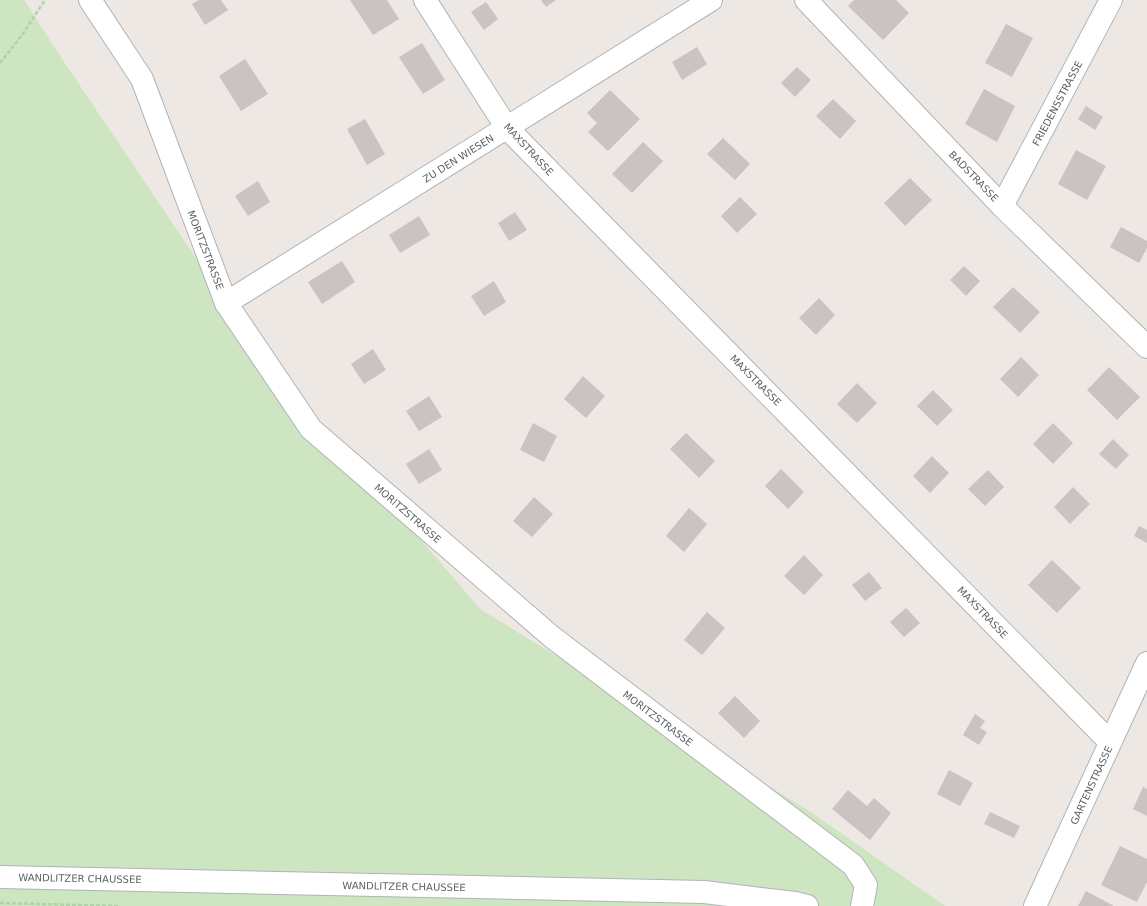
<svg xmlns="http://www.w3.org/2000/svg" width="1147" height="906" font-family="'DejaVu Sans',sans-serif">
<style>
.green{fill:#cee5c1}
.building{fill:#cac3c1}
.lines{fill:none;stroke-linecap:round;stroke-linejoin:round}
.minor-casing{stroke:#afb4b6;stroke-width:24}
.path{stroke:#a9d6a5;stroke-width:2.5;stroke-dasharray:4 2;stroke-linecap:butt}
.minor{stroke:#fff;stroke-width:22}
.labels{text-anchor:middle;stroke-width:3;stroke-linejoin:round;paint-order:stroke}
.street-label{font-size:10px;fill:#5c6264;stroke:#fff}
</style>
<rect width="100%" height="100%" fill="#eee8e4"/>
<!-- green -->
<path class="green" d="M0,0H24L64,62L311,429L398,513L480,609L811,812L945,906H0Z"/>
<!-- building -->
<g class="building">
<path d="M199,0H221L228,10L205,25L192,4Z"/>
<path d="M350,0H387L399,19L373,35Z"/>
<path d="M541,0H556L546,7Z"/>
<path d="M854,0H896L909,13L883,40L848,6Z"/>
<path d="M486,2L498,19L484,30L471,12Z"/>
<path d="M1006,24L1033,38L1012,77L985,63Z"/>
<path d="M422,43L445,80L423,94L399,57Z"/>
<path d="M697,47L707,64L682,80L672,62Z"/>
<path d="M245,59L268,94L241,111L219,76Z"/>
<path d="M797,67L811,80L795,97L781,83Z"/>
<path d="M984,89L1015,106L997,142L965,124Z"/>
<path d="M610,90L640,119L608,151L588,132L597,123L587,113Z"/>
<path d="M833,99L856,121L840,139L816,116Z"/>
<path d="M1086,106L1103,117L1095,130L1078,119Z"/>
<path d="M365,119L385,154L367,165L347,129Z"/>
<path d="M723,138L750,164L735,180L707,154Z"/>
<path d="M643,142L663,161L632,193L612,174Z"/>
<path d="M1076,150L1106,166L1087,200L1058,184Z"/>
<path d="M910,178L932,200L905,226L884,203Z"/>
<path d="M258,181L270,202L248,216L235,196Z"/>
<path d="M740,197L757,214L737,233L721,216Z"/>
<path d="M515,212L527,230L509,241L498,223Z"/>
<path d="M419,216L430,235L400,253L389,235Z"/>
<path d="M1121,227L1147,241V248L1139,263L1110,247Z"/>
<path d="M342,261L355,282L322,304L308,282Z"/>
<path d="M964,266L980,281L966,296L950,280Z"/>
<path d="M494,281L506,302L484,316L471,296Z"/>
<path d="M1013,287L1040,312L1020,333L993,307Z"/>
<path d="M819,298L835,315L816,335L799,318Z"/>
<path d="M373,349L386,370L364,384L351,364Z"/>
<path d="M1021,357L1039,375L1018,397L1000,379Z"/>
<path d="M1109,367L1140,397L1117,420L1087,390Z"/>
<path d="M583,376L605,396L586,418L564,399Z"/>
<path d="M857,383L877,403L857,423L837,404Z"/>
<path d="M933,390L953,410L937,426L917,406Z"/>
<path d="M429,396L442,417L419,431L406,411Z"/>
<path d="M533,423L557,436L544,462L520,450Z"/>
<path d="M1053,423L1073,443L1053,464L1033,444Z"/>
<path d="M686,433L715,461L699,478L670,449Z"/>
<path d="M1113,439L1129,455L1116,469L1099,454Z"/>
<path d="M429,449L442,470L419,484L406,464Z"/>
<path d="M932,456L949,473L930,493L913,476Z"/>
<path d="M781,469L804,492L788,509L765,486Z"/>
<path d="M988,470L1004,487L985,506L968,489Z"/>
<path d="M1073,487L1090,504L1070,524L1054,507Z"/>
<path d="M534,497L553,514L532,537L513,521Z"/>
<path d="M689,508L707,524L684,552L666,536Z"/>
<path d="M1139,526L1147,530V543L1134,536Z"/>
<path d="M804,555L823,575L804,595L784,576Z"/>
<path d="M1052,560L1081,588L1057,613L1028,585Z"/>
<path d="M869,572L882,588L865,601L852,585Z"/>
<path d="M906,608L920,623L904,637L890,622Z"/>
<path d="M707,612L725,628L702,655L684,640Z"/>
<path d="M735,696L760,721L744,738L718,713Z"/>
<path d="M975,714L985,721L980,728L987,732L979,745L963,735Z"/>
<path d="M949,770L973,783L960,806L937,794Z"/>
<path d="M1143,787L1147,789V816L1133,809Z"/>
<path d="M848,790L867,806L874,798L891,813L870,840L832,809Z"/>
<path d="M990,812L1020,826L1014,838L984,824Z"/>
<path d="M1120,846L1147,859V882L1137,902L1101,885Z"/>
<path d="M1086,891L1114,906H1078Z"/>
</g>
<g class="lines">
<defs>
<g id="minor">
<path d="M90,0L142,79L226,303L311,429L552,637L853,865L866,885L862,906"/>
<path d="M425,0L507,128L1110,742"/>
<path d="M806,0L1002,206L1147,347"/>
<path d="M1002,206L1111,0"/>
<path d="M226,303L711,0"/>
<path d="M0,877L704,892L795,903L807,906"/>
<path d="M1035,906L1147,663"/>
</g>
</defs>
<!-- minor casing -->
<use href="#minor" class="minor-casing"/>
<!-- path -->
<g class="path">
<path d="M0,63L22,35L45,0"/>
<path d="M0,903L118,906"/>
</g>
<!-- minor -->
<use href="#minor" class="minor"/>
</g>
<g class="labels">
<!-- street labels -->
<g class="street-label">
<text transform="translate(1057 103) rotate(-62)" y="4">FRIEDENSSTRASSE</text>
<text transform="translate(529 149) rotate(47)" y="4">MAXSTRASSE</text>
<text transform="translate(458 158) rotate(-32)" y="4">ZU DEN WIESEN</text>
<text transform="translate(974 176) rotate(46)" y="4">BADSTRASSE</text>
<text transform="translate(206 250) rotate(69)" y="4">MORITZSTRASSE</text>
<text transform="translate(756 380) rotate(45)" y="4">MAXSTRASSE</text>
<text transform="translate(408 513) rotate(41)" y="4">MORITZSTRASSE</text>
<text transform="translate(983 612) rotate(46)" y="4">MAXSTRASSE</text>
<text transform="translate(658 718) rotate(37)" y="4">MORITZSTRASSE</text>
<text transform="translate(1091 785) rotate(-65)" y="4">GARTENSTRASSE</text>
<text transform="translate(80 878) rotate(1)" y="4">WANDLITZER CHAUSSEE</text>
<text transform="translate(404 886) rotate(1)" y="4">WANDLITZER CHAUSSEE</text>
</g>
</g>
</svg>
